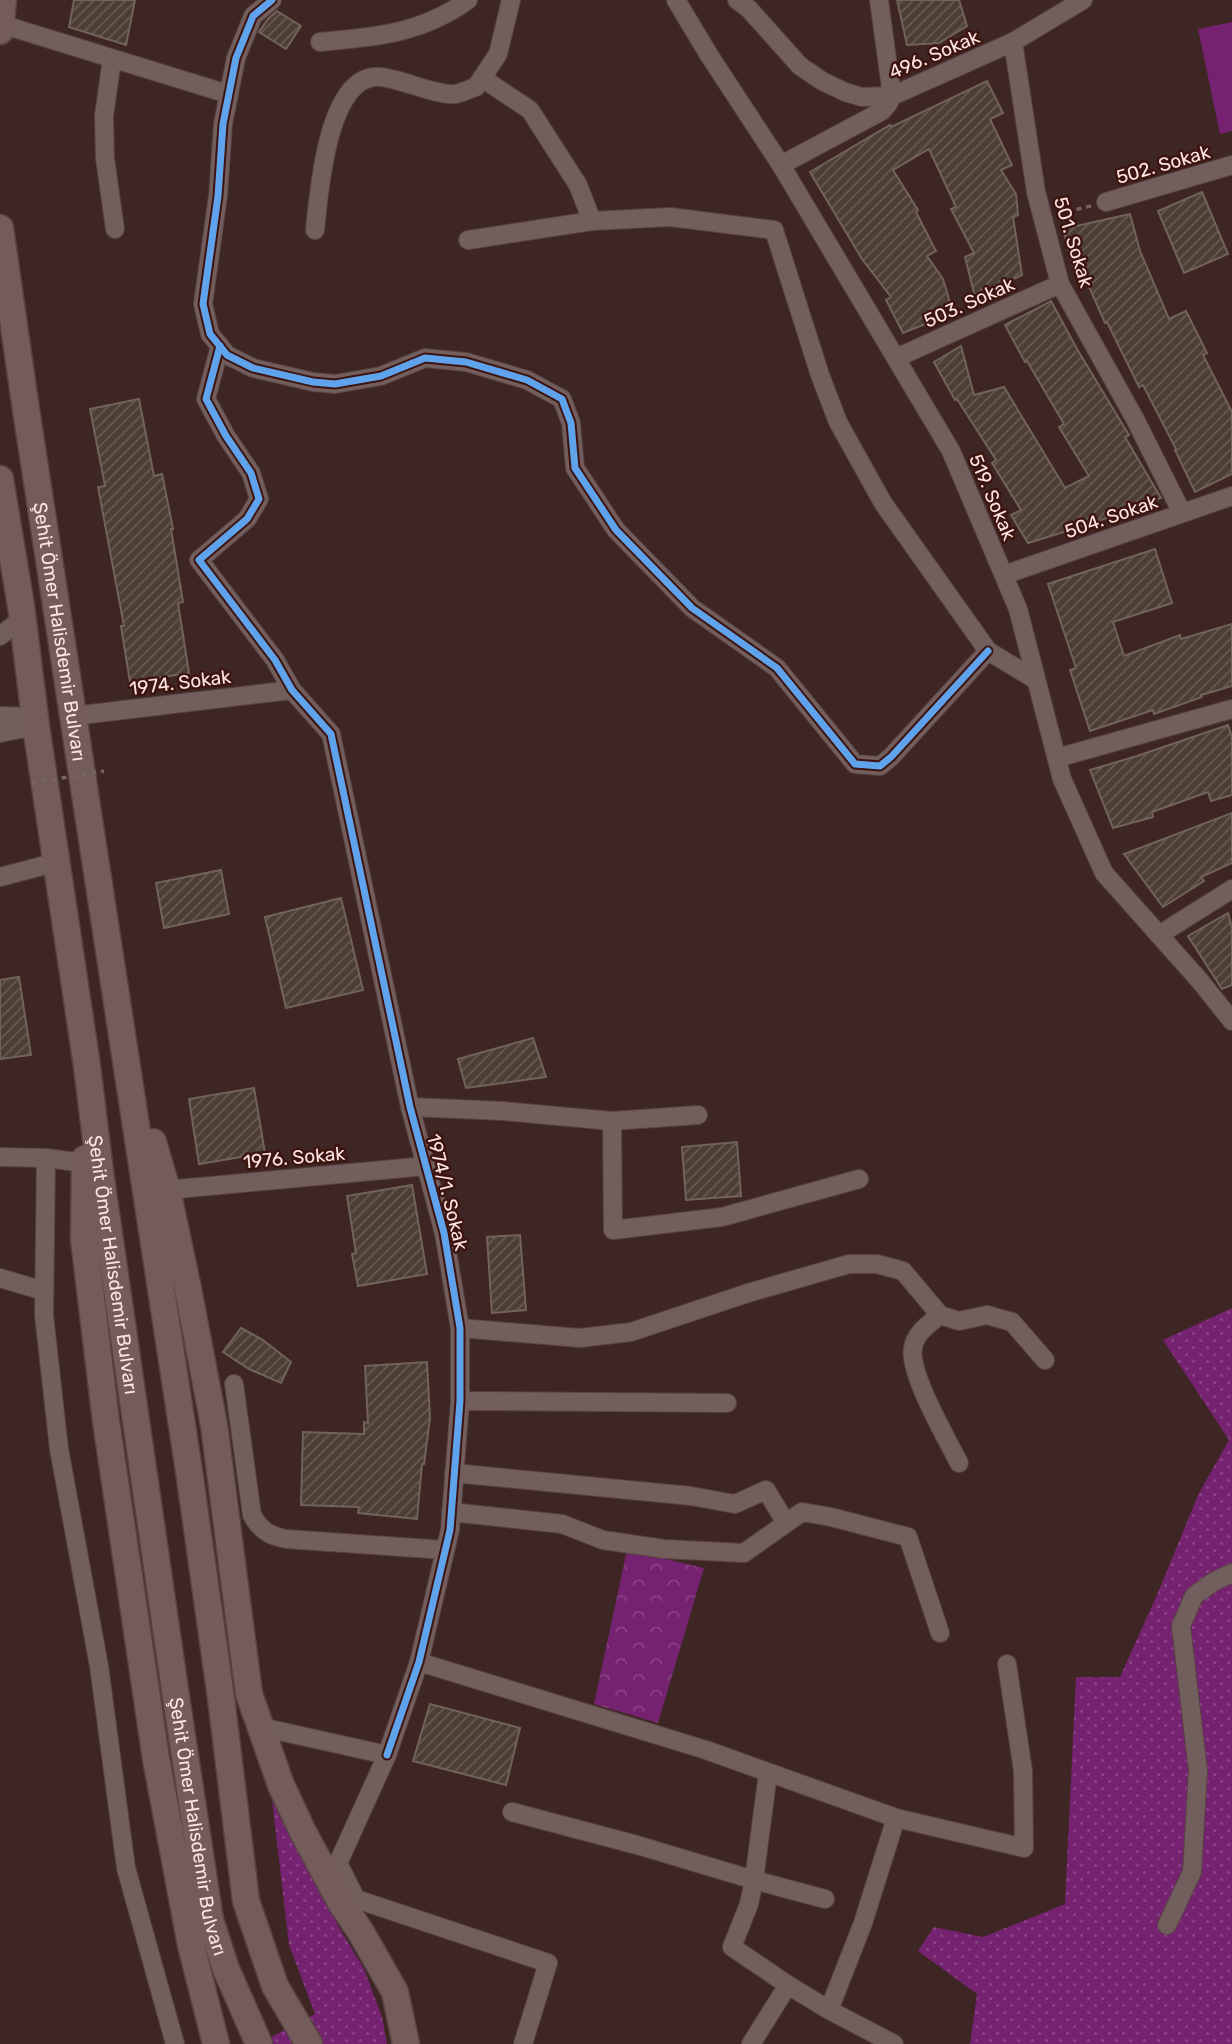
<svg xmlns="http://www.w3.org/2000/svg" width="1232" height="2044" font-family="Rubik,sans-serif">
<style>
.grass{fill:url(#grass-dots)}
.park{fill:url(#park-crowns)}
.garden{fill:#752271}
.building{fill:url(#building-hatch);stroke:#726359;stroke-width:2}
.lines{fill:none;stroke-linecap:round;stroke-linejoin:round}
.minor-casing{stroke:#574342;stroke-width:20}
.highway-casing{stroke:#574342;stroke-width:29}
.path{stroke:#756462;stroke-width:3.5;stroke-dasharray:5 5;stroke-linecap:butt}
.minor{stroke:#725f5d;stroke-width:18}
.highway{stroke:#745c5a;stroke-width:26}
.path-bridge{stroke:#756462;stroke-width:3.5;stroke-dasharray:5 5;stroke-linecap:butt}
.cycleway-casing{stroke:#3e1410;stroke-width:11}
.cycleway{stroke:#60a3ed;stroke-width:7}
.labels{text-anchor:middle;stroke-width:5;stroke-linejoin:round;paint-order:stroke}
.street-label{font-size:19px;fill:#fde5e1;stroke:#3e1410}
</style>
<defs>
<pattern id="grass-dots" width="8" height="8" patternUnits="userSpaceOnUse" patternTransform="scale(1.75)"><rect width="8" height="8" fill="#752271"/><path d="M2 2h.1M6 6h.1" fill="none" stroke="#8a4285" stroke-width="1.8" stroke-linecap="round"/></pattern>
<pattern id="park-crowns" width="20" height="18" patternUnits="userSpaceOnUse" patternTransform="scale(1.75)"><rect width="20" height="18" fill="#752271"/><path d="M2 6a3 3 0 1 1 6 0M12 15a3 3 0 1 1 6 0" fill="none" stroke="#8a4285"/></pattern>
<pattern id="building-hatch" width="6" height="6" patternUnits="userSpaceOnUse" patternTransform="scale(1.75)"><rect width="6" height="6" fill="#4c3e34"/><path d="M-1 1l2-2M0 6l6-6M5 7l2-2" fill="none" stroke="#675a51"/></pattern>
</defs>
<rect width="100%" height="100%" fill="#3e2624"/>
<!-- grass -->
<g class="grass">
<path d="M1232,1308V2044H970L977,1994L918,1951L934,1927L983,1937L1065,1904L1076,1677H1120L1157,1595L1199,1493L1229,1440L1163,1340Z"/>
<path d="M272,1800L341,1931L364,1969L382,2017L387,2044H258L315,2014L289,1945Z"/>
</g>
<!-- park -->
<path class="park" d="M627,1550L704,1568L658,1723L594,1704Z"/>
<!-- garden -->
<path class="garden" d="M1232,22V131L1220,134L1198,29Z"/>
<!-- building -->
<g class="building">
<path d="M74,0H135L126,45L69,27Z"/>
<path d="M897,0H959L967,26L939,43L907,45Z"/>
<path d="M277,11L301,26L286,49L259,32L268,19Z"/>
<path d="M987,81L1003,113L990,119L1012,165L1001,170L1016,194L1018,215L1013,217L1022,275L975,297L965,257L974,253L951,209L956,207L929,149L893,170L918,210L916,212L936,251L927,256L943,279L953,313L903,333L886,300L891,297L862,259L810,172L890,125L891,127Z"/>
<path d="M1202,192L1228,254L1184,273L1158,211Z"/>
<path d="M1130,214L1140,251L1169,319L1186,311L1207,353L1203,355L1232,412V474L1195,492L1175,450L1176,449L1143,385L1139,387L1107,322L1105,323L1082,271L1075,274L1063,229Z"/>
<path d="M1051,301L1077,349L1129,435L1125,437L1161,498L1093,523L1028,543L1011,515L1021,510L992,463L996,460L957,399L955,400L934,362L961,346L974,395L1004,387L1065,488L1089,476L1059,427L1064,424L1027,361L1025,362L1005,325Z"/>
<path d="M139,399L154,476L162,474L173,529H171L183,602L178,603L189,673L130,682L121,626H124L98,487L105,486L90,409Z"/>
<path d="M1155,549L1172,603L1113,622L1124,656L1180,635L1181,639L1232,624V686L1201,695L1202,697L1154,714L1153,710L1090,731L1070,670L1076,668L1048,584Z"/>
<path d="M1228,725L1232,737V795L1211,801L1208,792L1152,812L1153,817L1113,828L1090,770L1137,756Z"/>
<path d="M1232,813V863L1201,877L1204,881L1163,907L1124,854Z"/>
<path d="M221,870L229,914L164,928L156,883Z"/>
<path d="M341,898L363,990L286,1008L265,917Z"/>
<path d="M1228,913L1232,928V985L1222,989L1188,936Z"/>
<path d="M19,977L31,1055L0,1059V980Z"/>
<path d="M533,1038L546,1077L466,1088L458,1059Z"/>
<path d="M254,1088L265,1153L199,1164L189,1099Z"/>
<path d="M737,1142L741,1196L686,1200L682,1147Z"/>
<path d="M412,1185L427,1274L358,1286L352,1254L356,1253L347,1196Z"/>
<path d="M520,1235L526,1310L492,1313L487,1237Z"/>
<path d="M241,1328L263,1340L291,1362L281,1383L249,1369L223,1352Z"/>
<path d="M427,1362L430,1418L424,1464H422L417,1519L358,1513L359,1507L301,1505L303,1432L364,1434V1422L368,1423L365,1366Z"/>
<path d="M430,1704L520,1728L506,1785L413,1761Z"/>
</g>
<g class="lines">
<defs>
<g id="minor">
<path d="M272,0L253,16L236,58L223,124L218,196L203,304L210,334L227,355L253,368L313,382L335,384L381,376L425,358L466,362L527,380L562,399L571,423L575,468L616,530L692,608L777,668L855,764L880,766L891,757L988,651"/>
<path d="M676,0L709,55L781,165L951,451L1018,609L1062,779L1104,873L1200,981L1232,1021"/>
<path d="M737,0L749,9L800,66L822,81L845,92L862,97L892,96L1013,42L1083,0"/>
<path d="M1,24L228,94"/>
<path d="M320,42C375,37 421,34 468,0"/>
<path d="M1013,42L1036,192L1060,284L1135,419L1182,513"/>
<path d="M112,59L104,116L105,158L115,229"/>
<path d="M482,78L530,110L578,185L592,221L670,217L774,230L820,375L838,422L883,503L988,651L1036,680"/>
<path d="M781,165L882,111L888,104L892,96L879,0"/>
<path d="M1106,202L1232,165"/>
<path d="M315,230C319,193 327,72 381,77C401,79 438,96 455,94C462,93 469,89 476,87L498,54L511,0"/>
<path d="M468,240L592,221"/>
<path d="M220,346L206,399L226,436L251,473L259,499L247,519L199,560L275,660L292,690L331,734L410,1107L444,1233L460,1328V1401L450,1530L419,1662L387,1755"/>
<path d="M896,358L1060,284"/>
<path d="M1004,575L1232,496"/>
<path d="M0,636L23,618"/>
<path d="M0,716L35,717"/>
<path d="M73,716L292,690"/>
<path d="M0,733L36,726"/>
<path d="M1057,758L1232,709"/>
<path d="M0,877L57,862"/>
<path d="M1159,935L1232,889"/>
<path d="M410,1107L503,1111L612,1121L698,1115"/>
<path d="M612,1121L613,1230L722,1217L859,1179"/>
<path d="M0,1157L46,1158L85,1163"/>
<path d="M46,1158L44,1315L59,1449L99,1666L126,1868L175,2044"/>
<path d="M167,1190L426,1166"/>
<path d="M0,1278L44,1291"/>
<path d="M940,1315C929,1324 915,1333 913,1348C908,1372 947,1439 959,1463"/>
<path d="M460,1328L580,1338L631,1332L748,1293L849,1264H877L903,1271L940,1315L959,1321L987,1315L1012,1322L1045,1360"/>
<path d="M234,1384L252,1515C260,1530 270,1536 286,1539L445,1550"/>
<path d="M460,1401L727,1403"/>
<path d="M454,1473L691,1496L735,1504L766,1490L786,1523"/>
<path d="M451,1512L562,1524L603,1540L664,1549L744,1553L802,1512L831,1517L908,1537L940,1633"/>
<path d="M419,1662L706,1750L896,1818L1024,1848L1023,1771L1007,1664"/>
<path d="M261,1727L387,1755L338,1863L356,1899L548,1963L523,2044"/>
<path d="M512,1812L637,1845L754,1880L825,1899"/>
<path d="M1167,1925L1192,1872L1198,1771L1181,1626L1194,1596L1213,1582L1232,1573"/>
<path d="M788,1985L829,2010L894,2044"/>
<path d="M829,2010L863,1923L896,1818"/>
<path d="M751,2044L788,1985L732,1947L749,1904L754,1880L768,1773"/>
</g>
<g id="highway">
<path d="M0,31L3,0"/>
<path id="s1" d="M0,228L25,403L189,1471L221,1698L246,1901L275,1986L309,2044"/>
<path id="s2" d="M0,479L21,606L36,726L87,1066L100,1172L176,1697L210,1920L226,1969L259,2044"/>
<path d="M153,1142L167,1190L188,1289L214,1425L249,1694L281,1785L302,1830L340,1901L362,1934L395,1992L406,2044"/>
<path d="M85,1159L84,1239L106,1421L156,1759L191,1945L216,2044"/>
</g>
</defs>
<!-- minor casing -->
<use href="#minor" class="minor-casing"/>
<!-- highway casing -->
<use href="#highway" class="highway-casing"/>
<!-- path -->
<path class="path" d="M1057,214L1091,206"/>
<!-- minor -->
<use href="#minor" class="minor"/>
<!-- highway -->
<use href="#highway" class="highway"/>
<!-- path-bridge -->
<path class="path-bridge" d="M32,783L104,771"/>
<defs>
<g id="cycleway">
<path d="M272,0L253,16L236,58L223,124L218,196L203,304L210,334L227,355L253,368L313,382L335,384L381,376L425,358L466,362L527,380L562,399L571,423L575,468L616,530L692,608L777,668L855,764L880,766L891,757L988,651"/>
<path d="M220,346L206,399L226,436L251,473L259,499L247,519L199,560L275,660L292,690L331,734L410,1107L444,1233L460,1328V1401L450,1530L419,1662L387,1755"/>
</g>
</defs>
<!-- cycleway casing -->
<use href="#cycleway" class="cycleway-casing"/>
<!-- cycleway -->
<use href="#cycleway" class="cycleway"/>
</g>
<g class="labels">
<!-- street labels -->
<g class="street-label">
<text transform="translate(934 54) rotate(-23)" y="7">496. Sokak</text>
<text transform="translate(1163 164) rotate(-16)" y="7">502. Sokak</text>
<text transform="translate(1074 242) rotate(73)" y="7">501. Sokak</text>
<text transform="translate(969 302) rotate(-24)" y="7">503. Sokak</text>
<text transform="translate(993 497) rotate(67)" y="7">519. Sokak</text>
<text transform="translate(1111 516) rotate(-19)" y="7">504. Sokak</text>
<text dy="7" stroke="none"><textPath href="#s1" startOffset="408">Şehit Ömer Halisdemir Bulvarı</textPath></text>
<text transform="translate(180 682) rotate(-7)" y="7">1974. Sokak</text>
<text transform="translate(294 1157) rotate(-5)" y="7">1976. Sokak</text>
<text transform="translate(448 1192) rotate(76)" y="7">1974/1. Sokak</text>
<text dy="7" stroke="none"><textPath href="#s2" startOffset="794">Şehit Ömer Halisdemir Bulvarı</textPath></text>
<text dy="7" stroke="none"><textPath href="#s2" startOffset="1362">Şehit Ömer Halisdemir Bulvarı</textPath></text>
</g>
</g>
</svg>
